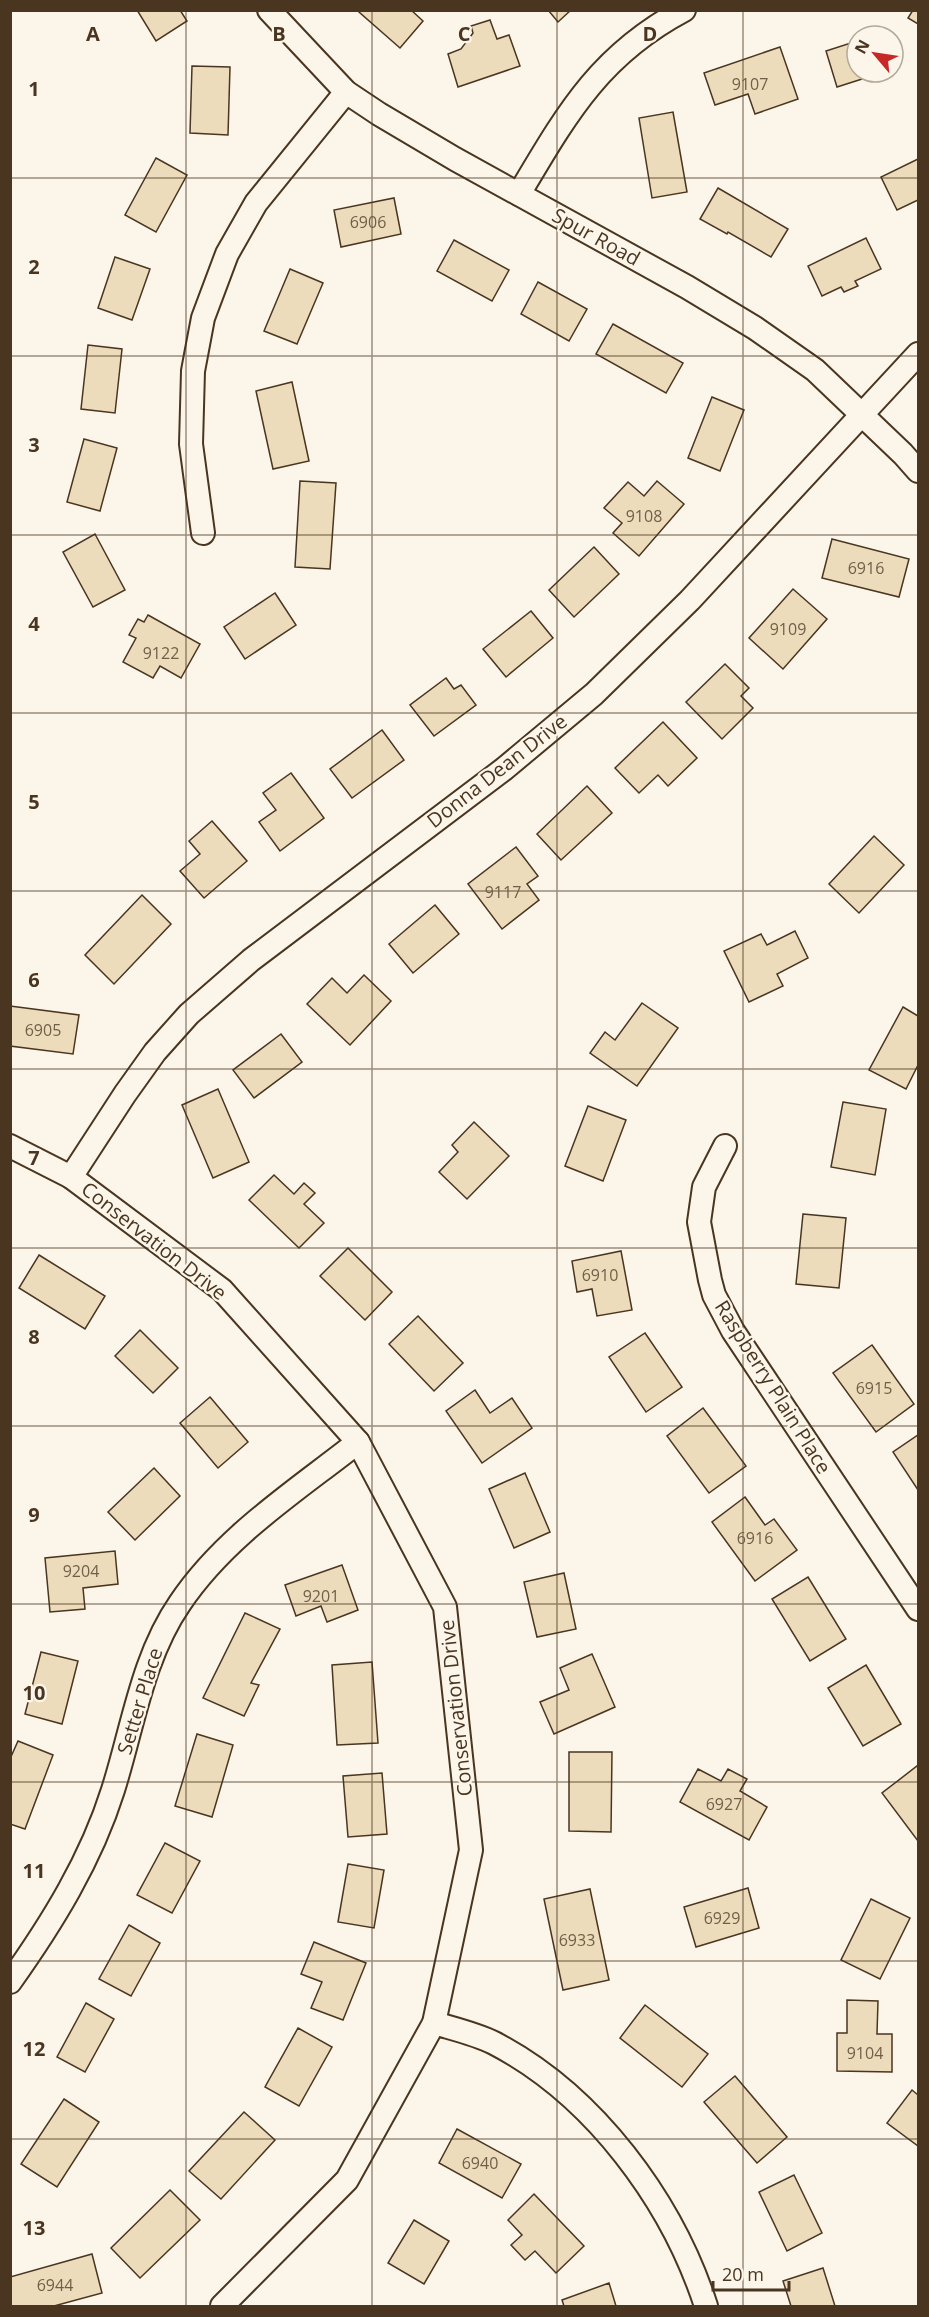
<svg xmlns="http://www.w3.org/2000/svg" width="929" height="2317" font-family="'Open Sans',sans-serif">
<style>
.building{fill:#ecdcbc;stroke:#4a3520;stroke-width:1.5}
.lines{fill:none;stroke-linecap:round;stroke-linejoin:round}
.street-casing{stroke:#4a3520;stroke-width:26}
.street{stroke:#fbf6e9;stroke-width:22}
.grid{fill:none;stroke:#4a3520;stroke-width:1.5;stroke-opacity:0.55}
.labels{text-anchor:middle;stroke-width:4.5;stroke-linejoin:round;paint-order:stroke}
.number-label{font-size:16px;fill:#725f47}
.street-label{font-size:20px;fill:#4a3520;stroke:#fbf6e9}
.grid-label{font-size:20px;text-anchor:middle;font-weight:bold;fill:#4a3520;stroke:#fbf6e9;stroke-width:4.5;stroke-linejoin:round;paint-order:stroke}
</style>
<rect width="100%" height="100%" fill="#fbf6e9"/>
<!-- building -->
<g class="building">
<path d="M137,10H180L187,21L156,41Z"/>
<path d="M360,10H411L423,21L400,48L359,12Z"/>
<path d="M548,10H571L558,22Z"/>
<path d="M913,10H918V24L908,18Z"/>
<path d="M490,20L497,39L509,35L520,66L458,87L448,54L461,49L473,33L471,26Z"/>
<path d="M857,41V72H884L837,87L826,51Z"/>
<path d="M780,47L798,99L755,114L748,94L715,105L704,73Z"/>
<path d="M192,66L230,67L228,135L190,133Z"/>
<path d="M673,112L687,192L652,198L639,118Z"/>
<path d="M156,158L187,175L156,232L125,215Z"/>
<path d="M918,159V200L897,210L881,177Z"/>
<path d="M718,188L788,229L771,257L728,232L727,234L700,219Z"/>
<path d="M394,198L401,234L341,247L334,210Z"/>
<path d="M866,238L881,269L855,281L858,286L844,292L841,287L822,296L808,266Z"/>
<path d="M454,240L509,270L492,301L437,271Z"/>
<path d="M115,257L150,269L132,320L98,308Z"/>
<path d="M290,269L323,283L297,344L264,331Z"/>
<path d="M538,282L587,309L569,341L521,314Z"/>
<path d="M613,324L683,363L666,393L596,354Z"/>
<path d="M88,345L122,349L115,413L81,409Z"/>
<path d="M292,382L309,461L273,469L256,391Z"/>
<path d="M712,397L744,410L720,471L688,458Z"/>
<path d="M84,439L117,448L100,511L67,502Z"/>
<path d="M300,481L336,483L330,569L295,567Z"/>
<path d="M657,481L684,504L639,556L613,533L622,523L604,508L628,482L644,496Z"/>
<path d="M95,534L125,590L93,607L63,552Z"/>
<path d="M832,539L909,559L899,597L822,578Z"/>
<path d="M594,547L619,574L574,617L549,590Z"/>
<path d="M793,589L827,619L783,669L749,638Z"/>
<path d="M275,593L296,625L245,659L224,627Z"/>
<path d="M531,611L553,638L506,677L483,649Z"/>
<path d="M148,615L200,644L181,678L160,666L153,678L123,662L136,638L129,635L138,619L144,622Z"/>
<path d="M725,664L749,688L741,696L753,708L722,739L686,702Z"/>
<path d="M446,678L454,689L461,685L476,705L434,736L410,705Z"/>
<path d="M663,722L697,758L668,786L658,775L639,793L615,768Z"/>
<path d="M382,730L404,760L352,798L330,769Z"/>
<path d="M291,773L324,818L280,851L259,822L276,810L263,793Z"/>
<path d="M587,786L612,813L561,860L537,834Z"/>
<path d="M212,821L247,861L204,898L180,871L200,854L189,841Z"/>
<path d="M874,836L904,865L859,913L829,884Z"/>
<path d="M516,847L538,876L527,884L539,900L502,929L468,884Z"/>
<path d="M142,895L171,924L114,984L85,955Z"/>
<path d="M435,905L459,934L413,973L389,944Z"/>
<path d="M795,931L808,958L777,974L783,986L749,1002L724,951L761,934L767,945Z"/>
<path d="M364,975L391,1001L350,1045L307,1004L332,978L347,993Z"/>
<path d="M642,1003L678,1028L637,1086L590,1053L605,1032L615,1040Z"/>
<path d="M10,1006L79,1015L73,1054L10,1046Z"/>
<path d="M903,1007L918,1016V1065L906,1089L869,1070Z"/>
<path d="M281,1034L302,1062L254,1098L233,1070Z"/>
<path d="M218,1089L249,1162L213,1178L182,1105Z"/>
<path d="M843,1102L886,1109L875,1175L831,1167Z"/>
<path d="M588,1106L626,1120L603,1181L565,1166Z"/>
<path d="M474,1122L509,1156L467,1199L439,1172L458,1152L452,1145Z"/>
<path d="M274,1175L294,1194L304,1183L315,1193L304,1204L324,1223L299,1248L249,1200Z"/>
<path d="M803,1214L846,1218L839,1288L796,1284Z"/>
<path d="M348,1248L392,1292L365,1320L320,1276Z"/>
<path d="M621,1251L632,1310L597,1316L592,1289L577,1292L572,1261Z"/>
<path d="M39,1255L105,1296L85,1329L19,1288Z"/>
<path d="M418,1316L463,1363L434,1391L389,1344Z"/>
<path d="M140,1330L178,1368L153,1393L115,1356Z"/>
<path d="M645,1333L682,1387L646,1412L609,1357Z"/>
<path d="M872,1345L914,1404L876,1432L833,1373Z"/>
<path d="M475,1390L490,1413L512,1398L532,1428L482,1463L446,1411Z"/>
<path d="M210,1397L248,1442L218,1468L180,1423Z"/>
<path d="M703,1408L746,1466L709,1493L667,1436Z"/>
<path d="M918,1435V1490L893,1452Z"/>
<path d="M154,1468L180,1496L135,1540L108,1512Z"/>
<path d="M525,1473L550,1532L514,1548L489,1489Z"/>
<path d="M745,1497L765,1525L774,1519L797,1550L755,1581L712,1522Z"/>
<path d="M115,1551L118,1584L83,1588L85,1609L50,1612L45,1558Z"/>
<path d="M342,1565L358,1610L327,1622L321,1606L296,1616L285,1585Z"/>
<path d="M564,1573L576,1629L537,1637L524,1582Z"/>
<path d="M808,1577L846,1639L810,1661L772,1599Z"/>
<path d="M245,1613L280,1629L251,1683L259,1685L244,1716L203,1698Z"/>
<path d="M41,1652L78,1661L62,1724L25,1714Z"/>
<path d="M592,1654L615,1707L554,1734L540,1702L569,1690L560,1668Z"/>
<path d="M372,1662L378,1743L337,1745L332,1665Z"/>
<path d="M866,1665L901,1724L863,1746L828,1688Z"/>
<path d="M197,1734L233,1745L212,1817L175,1806Z"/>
<path d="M18,1741L53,1755L25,1829L10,1824V1759Z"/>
<path d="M569,1752H612L611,1832L569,1831Z"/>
<path d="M917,1766L918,1768V1841L882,1793Z"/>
<path d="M698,1769L721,1781L728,1769L747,1779L740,1791L767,1807L749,1840L680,1802Z"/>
<path d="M382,1773L387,1834L348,1837L343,1776Z"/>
<path d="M165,1843L200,1861L172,1913L137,1895Z"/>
<path d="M348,1864L384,1870L374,1928L338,1922Z"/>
<path d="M748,1888L759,1928L696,1947L684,1907Z"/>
<path d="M590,1889L609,1980L563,1990L544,1899Z"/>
<path d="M871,1899L910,1918L880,1979L841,1960Z"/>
<path d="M129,1925L160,1943L131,1996L99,1979Z"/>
<path d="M314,1942L366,1963L343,2020L311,2008L322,1982L301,1974Z"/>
<path d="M847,2000L878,2001L877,2034H892V2072L837,2071V2033H847Z"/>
<path d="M86,2003L114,2019L85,2072L57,2057Z"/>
<path d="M645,2005L708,2054L682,2087L620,2038Z"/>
<path d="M298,2028L332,2047L299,2106L265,2087Z"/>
<path d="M735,2076L787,2137L757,2163L704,2102Z"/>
<path d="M912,2090L918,2095V2146L887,2123Z"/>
<path d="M64,2099L99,2122L57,2187L21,2164Z"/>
<path d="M244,2112L275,2140L221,2199L189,2171Z"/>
<path d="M457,2129L521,2164L502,2198L439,2163Z"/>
<path d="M794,2175L822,2233L787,2251L759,2192Z"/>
<path d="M170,2190L200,2220L140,2278L111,2248Z"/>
<path d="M534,2194L584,2246L556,2273L535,2251L525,2260L511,2245L522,2235L508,2220Z"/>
<path d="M414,2220L449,2241L424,2284L388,2263Z"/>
<path d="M92,2254L102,2293L54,2306H10V2277Z"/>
<path d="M823,2268L835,2306H791L783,2281Z"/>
<path d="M609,2283L616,2306H564L562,2300Z"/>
</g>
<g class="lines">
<defs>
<g id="street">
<path d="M269,10L346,92L379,114L455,159L687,287L755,328L815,370L903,454L918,471"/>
<path d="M519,194C566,115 599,55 684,10"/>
<path d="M203,533L191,444L193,371L203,318L227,254L256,203L346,92"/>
<path d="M10,1146L71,1177L222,1290L358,1442L445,1607L471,1850L434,2023L347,2180L222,2306"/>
<path d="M725,1146L704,1187L699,1222L710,1280L714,1295L733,1331L918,1609"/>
<path d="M71,1177L125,1094L155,1052L189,1014L251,960L504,769L594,694L690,600L918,354"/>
<path d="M10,1982C52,1923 91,1860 113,1790C133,1727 142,1658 180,1603C225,1536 296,1491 358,1442"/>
<path d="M434,2023C454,2029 476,2034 494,2043C594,2095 672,2201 706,2306"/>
</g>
</defs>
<!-- street casing -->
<use href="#street" class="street-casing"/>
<!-- street -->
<use href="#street" class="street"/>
</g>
<!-- grid -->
<path class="grid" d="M186,10V2306M372,10V2306M557,10V2306M743,10V2306M10,178H918M10,356H918M10,535H918M10,713H918M10,891H918M10,1069H918M10,1248H918M10,1426H918M10,1604H918M10,1782H918M10,1961H918M10,2139H918"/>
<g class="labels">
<!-- number labels -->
<g class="number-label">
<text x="750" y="90">9107</text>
<text x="368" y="228">6906</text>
<text x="644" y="522">9108</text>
<text x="866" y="574">6916</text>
<text x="788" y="635">9109</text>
<text x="161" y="659">9122</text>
<text x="503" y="898">9117</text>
<text x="43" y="1036">6905</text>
<text x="600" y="1281">6910</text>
<text x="874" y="1394">6915</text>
<text x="755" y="1544">6916</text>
<text x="81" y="1577">9204</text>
<text x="321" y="1602">9201</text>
<text x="724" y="1810">6927</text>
<text x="722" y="1924">6929</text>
<text x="577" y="1946">6933</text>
<text x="865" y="2059">9104</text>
<text x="480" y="2169">6940</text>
<text x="55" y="2291">6944</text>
</g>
<!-- street labels -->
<g class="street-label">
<text transform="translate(596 237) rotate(29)" y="7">Spur Road</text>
<text transform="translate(497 771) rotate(-38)" y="7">Donna Dean Drive</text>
<text transform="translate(154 1241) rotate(38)" y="7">Conservation Drive</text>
<text transform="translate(773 1387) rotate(58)" y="7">Raspberry Plain Place</text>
<text transform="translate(140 1701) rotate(-73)" y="7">Setter Place</text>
<text transform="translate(456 1708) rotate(-96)" y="7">Conservation Drive</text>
</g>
</g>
<g class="grid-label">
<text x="93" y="41">A</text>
<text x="279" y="41">B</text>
<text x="464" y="41">C</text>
<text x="650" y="41">D</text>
<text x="34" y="96">1</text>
<text x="34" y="274">2</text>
<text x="34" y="452">3</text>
<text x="34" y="631">4</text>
<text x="34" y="809">5</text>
<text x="34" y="987">6</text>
<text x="34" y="1165">7</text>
<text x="34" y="1344">8</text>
<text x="34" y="1522">9</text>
<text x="34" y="1700">10</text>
<text x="34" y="1878">11</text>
<text x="34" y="2056">12</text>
<text x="34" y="2235">13</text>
</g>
<!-- border -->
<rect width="929" height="2317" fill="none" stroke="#4a3520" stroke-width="24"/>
<!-- north arrow -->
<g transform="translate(875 54) rotate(299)"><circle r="28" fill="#fbf6e9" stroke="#b4a999" stroke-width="1.5"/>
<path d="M0-4.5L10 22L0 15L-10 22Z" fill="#c62828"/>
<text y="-9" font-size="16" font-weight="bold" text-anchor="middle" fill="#4a3520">N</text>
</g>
<!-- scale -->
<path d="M713 2281v9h76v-9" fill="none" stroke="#4a3520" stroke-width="3"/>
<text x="722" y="2281" font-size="18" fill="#4a3520" stroke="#fbf6e9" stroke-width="4.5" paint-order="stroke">20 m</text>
</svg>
